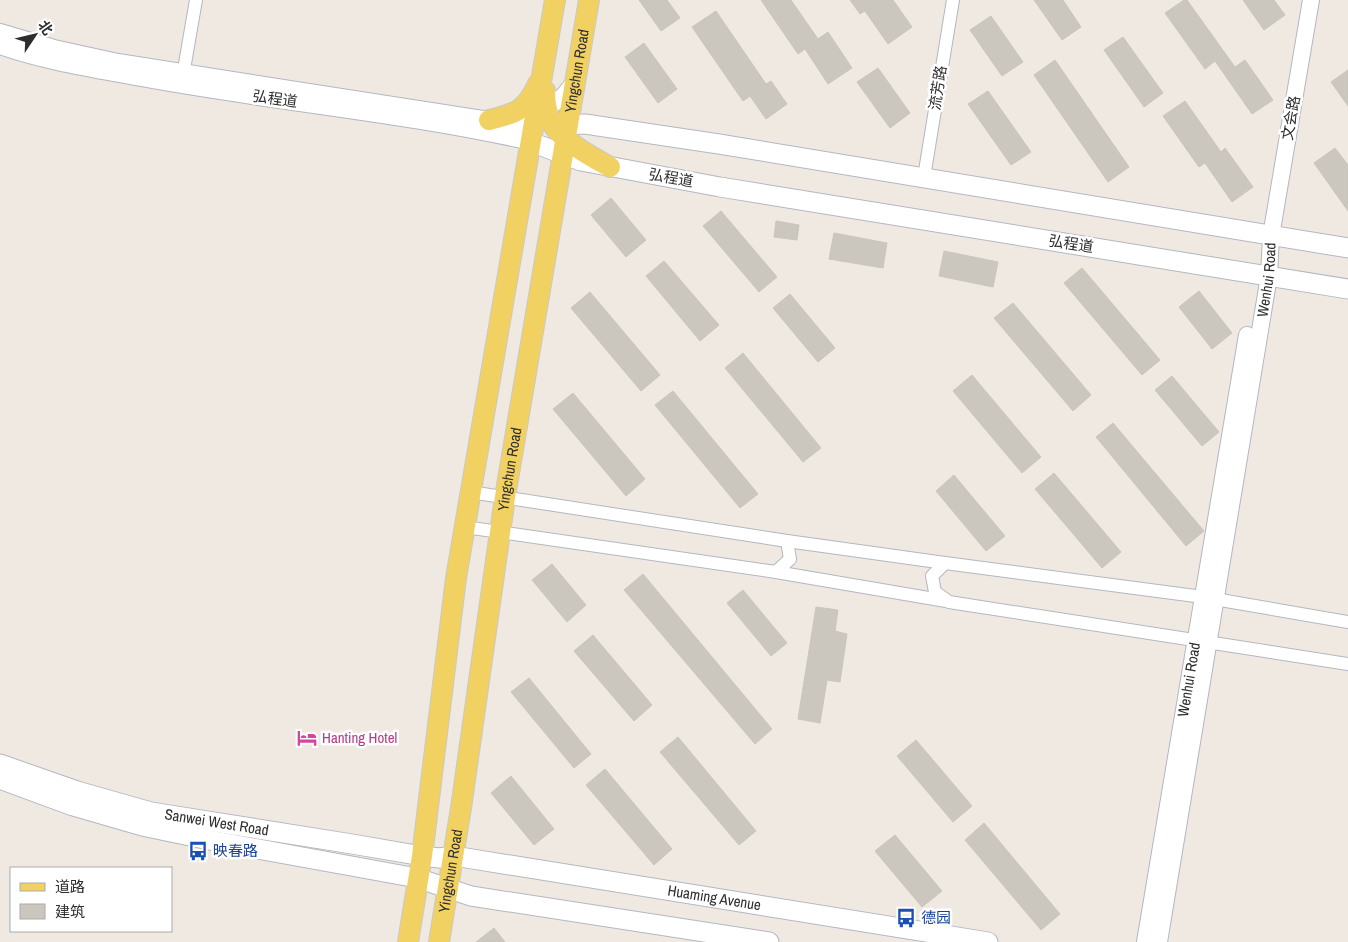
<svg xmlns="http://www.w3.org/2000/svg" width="1348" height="942" font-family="'Archivo Narrow','Noto Sans SC',sans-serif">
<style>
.building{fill:#cbc7bf;stroke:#cbc5ba}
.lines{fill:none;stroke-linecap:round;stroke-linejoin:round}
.minor-casing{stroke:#b4b7c1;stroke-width:14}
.tertiary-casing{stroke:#b4b7c1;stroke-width:18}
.secondary-casing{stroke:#b4b7c1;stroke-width:21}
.primary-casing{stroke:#c9c9c9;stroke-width:22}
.minor{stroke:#fff;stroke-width:12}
.tertiary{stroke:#fff;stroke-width:16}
.secondary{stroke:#fff;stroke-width:19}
.primary{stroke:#f2d163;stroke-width:20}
.labels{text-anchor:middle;stroke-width:5;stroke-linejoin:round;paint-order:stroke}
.street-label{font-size:15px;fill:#2e2e2e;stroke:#fff}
.hotel-label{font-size:15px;fill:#b23c85;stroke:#fff;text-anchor:start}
.transit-label{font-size:15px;fill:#164399;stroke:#fff;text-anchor:start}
</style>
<rect width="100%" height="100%" fill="#efe9e1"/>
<!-- building -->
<g class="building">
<path d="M639,0H667L680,18L661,31Z"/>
<path d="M761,0H791L818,39L828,32L852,68L828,84L805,49L798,54Z"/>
<path d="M850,0H893L912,27L888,44L865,11L860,14Z"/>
<path d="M1034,0H1063L1081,27L1062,40Z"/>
<path d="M1184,0H1187L1235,67L1245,60L1273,100L1252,114L1215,61L1205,69L1165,13Z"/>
<path d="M1243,0H1274L1285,15L1264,30Z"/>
<path d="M716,11L766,84L771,81L787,104L766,119L750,96L743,101L692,27Z"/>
<path d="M991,16L1023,62L1002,76L970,30Z"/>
<path d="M1123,37L1163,93L1144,107L1104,50Z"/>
<path d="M644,43L677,89L658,103L625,57Z"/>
<path d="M1055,60L1129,167L1108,182L1034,75Z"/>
<path d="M878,68L910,113L890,128L857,82Z"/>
<path d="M1348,70V106L1331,82Z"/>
<path d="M988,91L1031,152L1011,165L968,104Z"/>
<path d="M1185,101L1221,152L1225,148L1253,187L1232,202L1205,163L1199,167L1163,116Z"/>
<path d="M1335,148L1348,165V211L1314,163Z"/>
<path d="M611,198L646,240L626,257L591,215Z"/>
<path d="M721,211L777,277L759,292L703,226Z"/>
<path d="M776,221L799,225L797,240L774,237Z"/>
<path d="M834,233L887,243L883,268L829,259Z"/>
<path d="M944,251L998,262L993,287L939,276Z"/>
<path d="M664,261L719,325L700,341L646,276Z"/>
<path d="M1082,268L1160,360L1142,375L1064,283Z"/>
<path d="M1199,291L1232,333L1212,349L1179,307Z"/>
<path d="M590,292L660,375L641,391L571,308Z"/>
<path d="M790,294L835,348L818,362L773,308Z"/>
<path d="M1013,303L1091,395L1073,411L994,318Z"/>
<path d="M743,353L821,448L803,462L725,368Z"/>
<path d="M972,375L1041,457L1022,473L953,391Z"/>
<path d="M1172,376L1219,432L1202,446L1155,390Z"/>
<path d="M673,391L758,494L740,508L655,405Z"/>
<path d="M573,393L645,479L626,496L553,409Z"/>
<path d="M1113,423L1204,531L1186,546L1096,437Z"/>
<path d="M1054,473L1121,552L1102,568L1035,489Z"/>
<path d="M954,475L1005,536L986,551L936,491Z"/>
<path d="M552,564L586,605L567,622L532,580Z"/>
<path d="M643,574L772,729L755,744L624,590Z"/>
<path d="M743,590L787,643L771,656L727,603Z"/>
<path d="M816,607L838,610L835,631L847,634L840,682L827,680L820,723L798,719Z"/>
<path d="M593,635L652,705L634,721L574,651Z"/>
<path d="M529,678L591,754L574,768L511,692Z"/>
<path d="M678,737L756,831L739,845L660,752Z"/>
<path d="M916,740L972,806L953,822L897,756Z"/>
<path d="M605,769L672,849L654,865L586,785Z"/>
<path d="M511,776L554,829L534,845L491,793Z"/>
<path d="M984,823L1060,914L1041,930L965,840Z"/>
<path d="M895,835L942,891L922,907L875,851Z"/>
<path d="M494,928L505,942H476Z"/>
</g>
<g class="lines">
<defs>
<g id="minor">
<path d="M182,81L196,0"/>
<path d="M924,177L953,0"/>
<path d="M465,527L776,572L790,559L787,541L470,492"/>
<path d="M787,541L945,563"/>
<path d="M776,572L946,601"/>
<path d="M1348,622L1203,597L945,563L932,576L935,592L949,602L1348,664"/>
</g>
<g id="tertiary">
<path d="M0,32L54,48L118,62L489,120L534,125"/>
<path d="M0,46C46,62 93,69 141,78C270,102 402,113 531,142"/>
<path d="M540,115L564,95L575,81"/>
<path id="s1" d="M1145,942L1247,335"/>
<path id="s2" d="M1159,942L1269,276L1271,236L1311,0"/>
</g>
<g id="secondary">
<path d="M554,125L585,124L719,144L1348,248"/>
<path d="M531,142L581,161L720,187L1348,289"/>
<path id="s3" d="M0,764L77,791L151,812L352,844L422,856L439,858L454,856L988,942"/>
<path d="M0,779L73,806L142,826L209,840L417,878L471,896L769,942"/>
</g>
<g id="primary">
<path d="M545,91C545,102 547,115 553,125C564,142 592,157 610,167"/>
<path d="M489,120C516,114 526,110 538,84"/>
<path d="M408,942L422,856L456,578L555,0"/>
<path id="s4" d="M439,942L461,808L505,497L589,0"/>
</g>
</defs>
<!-- minor casing -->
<use href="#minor" class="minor-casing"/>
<!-- tertiary casing -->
<use href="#tertiary" class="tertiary-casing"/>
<!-- secondary casing -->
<use href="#secondary" class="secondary-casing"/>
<!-- primary casing -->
<use href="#primary" class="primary-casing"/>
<!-- minor -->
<use href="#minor" class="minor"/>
<!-- tertiary -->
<use href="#tertiary" class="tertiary"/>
<!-- secondary -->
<use href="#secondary" class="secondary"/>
<!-- primary -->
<use href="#primary" class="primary"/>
</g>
<!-- icons -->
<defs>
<symbol id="hotel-bare" viewBox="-9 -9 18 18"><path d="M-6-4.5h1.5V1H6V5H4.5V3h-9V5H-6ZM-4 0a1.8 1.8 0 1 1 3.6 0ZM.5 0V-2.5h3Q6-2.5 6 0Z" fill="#d1479c" stroke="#fff" stroke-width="2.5" paint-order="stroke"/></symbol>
<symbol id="bus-bare" viewBox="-9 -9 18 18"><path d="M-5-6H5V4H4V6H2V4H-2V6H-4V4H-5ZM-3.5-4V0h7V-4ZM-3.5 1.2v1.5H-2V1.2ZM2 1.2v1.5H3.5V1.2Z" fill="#1a4fb4" stroke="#fff" stroke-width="2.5" paint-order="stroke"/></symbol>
</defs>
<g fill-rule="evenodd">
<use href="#hotel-bare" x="293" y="724" width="28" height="28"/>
<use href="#bus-bare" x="184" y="837" width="28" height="28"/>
<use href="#bus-bare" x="892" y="904" width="28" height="28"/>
</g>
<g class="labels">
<!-- street labels -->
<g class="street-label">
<text dy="5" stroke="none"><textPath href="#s4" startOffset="882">Yingchun Road</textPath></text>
<text transform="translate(938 88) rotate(-81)" y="5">流芳路</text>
<text transform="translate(275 99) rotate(8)" y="5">弘程道</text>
<text transform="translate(1291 118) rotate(-80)" y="5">文会路</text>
<text transform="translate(671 178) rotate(10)" y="5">弘程道</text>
<text transform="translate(1071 244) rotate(9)" y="5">弘程道</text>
<text dy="5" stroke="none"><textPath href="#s2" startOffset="671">Wenhui Road</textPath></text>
<text dy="5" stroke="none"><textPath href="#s4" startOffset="478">Yingchun Road</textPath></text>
<text dy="5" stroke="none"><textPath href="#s1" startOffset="266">Wenhui Road</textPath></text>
<text dy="5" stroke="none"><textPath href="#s3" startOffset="225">Sanwei West Road</textPath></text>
<text dy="5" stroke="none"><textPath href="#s4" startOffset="72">Yingchun Road</textPath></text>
<text dy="5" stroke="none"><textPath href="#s3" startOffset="729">Huaming Avenue</textPath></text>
</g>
<!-- hotel labels -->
<g class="hotel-label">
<text x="322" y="743">Hanting Hotel</text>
</g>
<!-- transit labels -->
<g class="transit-label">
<text x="213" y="856">映春路</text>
<text x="921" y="923">德园</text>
</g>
</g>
<!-- legend -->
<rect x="10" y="867" width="162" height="65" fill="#ffffff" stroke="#ababab"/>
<rect x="20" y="883" width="25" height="8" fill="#f2d163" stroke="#ababab"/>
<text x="55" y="892" font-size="15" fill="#2e2e2e">道路</text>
<rect x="20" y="904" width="25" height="15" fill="#cbc7bf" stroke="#ababab"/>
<text x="55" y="917" font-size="15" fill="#2e2e2e">建筑</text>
<!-- north arrow -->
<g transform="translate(35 35) rotate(55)" stroke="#ffffff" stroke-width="4" paint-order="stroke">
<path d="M0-4L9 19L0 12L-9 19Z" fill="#2e2e2e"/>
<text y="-8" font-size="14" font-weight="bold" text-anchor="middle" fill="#2e2e2e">北</text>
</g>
</svg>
